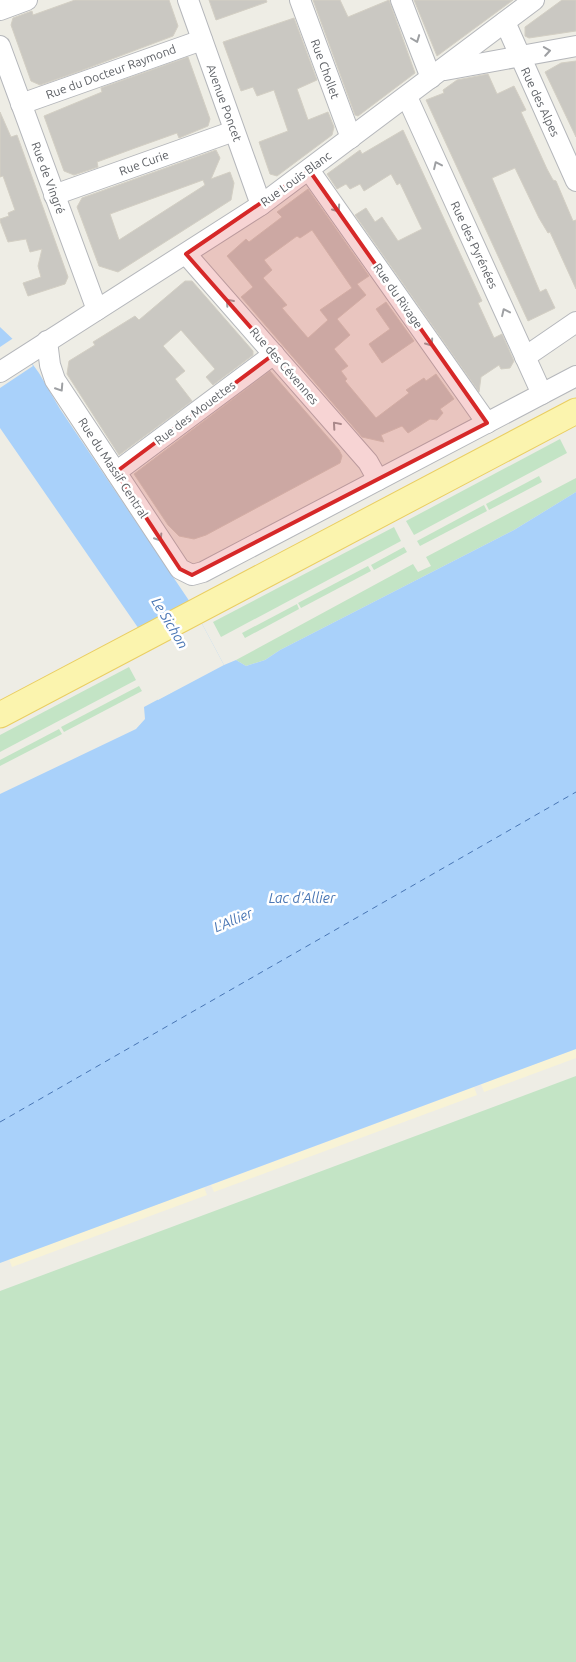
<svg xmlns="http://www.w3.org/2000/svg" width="576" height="1662" font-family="Ubuntu,sans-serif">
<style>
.green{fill:#c3e4c5}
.sand{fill:#f8f3d6}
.water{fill:#a9d1fa}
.pier{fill:#eeede5}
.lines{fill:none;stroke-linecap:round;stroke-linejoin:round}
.ferry{stroke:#4976b4;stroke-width:1;stroke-dasharray:6 5;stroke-linecap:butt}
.building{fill:#cac8c2;stroke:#d3cfc4;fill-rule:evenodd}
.minor-casing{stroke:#b5b7bb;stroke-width:22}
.major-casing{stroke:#eace62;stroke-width:27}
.minor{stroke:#fff;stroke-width:20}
.major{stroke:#fbf4ae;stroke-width:25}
.oneway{stroke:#9ea0a3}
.marked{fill:#d62828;fill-opacity:0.2;stroke:#d62828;stroke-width:4;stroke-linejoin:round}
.labels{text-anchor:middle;stroke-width:5;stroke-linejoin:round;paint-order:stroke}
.street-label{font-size:12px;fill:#5d6065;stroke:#fff}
.water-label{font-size:14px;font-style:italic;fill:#4976b4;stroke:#fff}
</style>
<rect width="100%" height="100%" fill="#eeede5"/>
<!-- green -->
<g class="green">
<path d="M560,439L567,453L414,535L406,521Z"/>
<path d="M539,476L542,482L489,510L486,504Z"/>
<path d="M576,478V492L514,530L280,650L265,660L246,666L236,660L413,564L418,572L431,566L426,557Z"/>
<path d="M484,505L487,511L420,546L417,541Z"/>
<path d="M394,527L401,541L221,637L213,622Z"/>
<path d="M404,547L407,552L374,570L371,565Z"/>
<path d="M368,566L371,571L301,608L298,603Z"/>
<path d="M297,604L299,609L245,638L242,633Z"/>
<path d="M129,667L136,680L0,752V735Z"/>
<path d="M139,686L142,691L64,732L61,727Z"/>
<path d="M59,729L62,734L0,766V760Z"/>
<path d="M576,1076V1662H0V1291Z"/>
</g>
<!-- sand -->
<g class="sand">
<path d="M576,1049V1058L484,1092L481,1084Z"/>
<path d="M474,1087L477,1095L214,1192L211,1185Z"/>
<path d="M204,1187L207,1195L12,1267L9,1259Z"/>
</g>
<!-- water -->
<path class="water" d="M0,327L18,344L39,373L60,409L192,605L224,665L236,660L246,666L265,660L280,650L514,530L576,492V1049L0,1263V794L136,729L145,719L144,707L172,692L141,632L0,428Z"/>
<!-- pier -->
<g class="pier">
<path d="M15,337L33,366L0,388V347Z"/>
<path d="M192,605L224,665L158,700L157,698L169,691L139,633Z"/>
</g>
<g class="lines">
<!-- ferry -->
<path class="ferry" d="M0,1122L576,792"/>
</g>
<!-- building -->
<g class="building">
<path d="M75,0H169L178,26L173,36L80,71L40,85L31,81L11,25L13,18L32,11L33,15Z"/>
<path d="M209,0H266L267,2L216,20Z"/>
<path d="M313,0H340L348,17L389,0L415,73L358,116L355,115Z"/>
<path d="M414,0H513L437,56Z"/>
<path d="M562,0H576V31L529,38L525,36V27Z"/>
<path d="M294,18L317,80L297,89L308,120L328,112L334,127L332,135L277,176L270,174L259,142L288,131L274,90L257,96L253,87L241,91L223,42Z"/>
<path d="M188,57L210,119L208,126L179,138L177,133L135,148L97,162L98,167L74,175L64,171L44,116L102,92L101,88Z"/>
<path d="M576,61V137L545,72L561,63Z"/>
<path d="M488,74L497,94L514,86L526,110L521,112L547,169L553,180L556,181L573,221L576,220V289L550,232L548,233L539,218L515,168L492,178L540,292L546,289L555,308L528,321L426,100L444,93L443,90L457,80Z"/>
<path d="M0,112L11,137L17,135L68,277L65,284L28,296L23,283L41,277L38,266L42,249L30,252L26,239L8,242L0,221V219L9,216L8,213L15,210L3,176L0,177Z"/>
<path d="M403,130L482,301L478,303L494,338L502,334L514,361L510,368L501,369L499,365L481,377L479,392L355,215L366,208L375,222L382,217L398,241L422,229L400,183L397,185L391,174L364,191L360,184L350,189L346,184L337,189L327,174L360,150L362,154Z"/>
<path d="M216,150L220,158L211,179L230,172L234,183L231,200L118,272L99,266L77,207L82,198ZM203,180L205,185L119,240L110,214Z"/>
<path d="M308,189L369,276L357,284L366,295L337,319L350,335L334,349L348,366L341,371L347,379L345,381L376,418L409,393L406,390L424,378L426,381L436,374L454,399L440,409L443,413L437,420L430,419L408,433L402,426L381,435L384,442L362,437L241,297L253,287L227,256L246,239L249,242L282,217L277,212ZM312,230L352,288L320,310L328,320L308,338L282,308L287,305L263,278L272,270L264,260L297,236L300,238Z"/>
<path d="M185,281H192L253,351V355L213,385L206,377L215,369L181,330L163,346L185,371L175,379L192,401L119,455L67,374L69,361L95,345L93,342L135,316L139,320Z"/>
<path d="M386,302L414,341L382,363L369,344L390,329L376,309Z"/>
<path d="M270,371L339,450L342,456L340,463L206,535L194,539L179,536L168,525L134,474Z"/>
</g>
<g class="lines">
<defs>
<g id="minor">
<path d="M188,0L261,205"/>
<path d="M300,0L351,138"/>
<path d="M401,0L431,78"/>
<path d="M0,10L27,0"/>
<path d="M505,22L576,181"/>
<path d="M0,46L97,310"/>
<path d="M445,70L576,46"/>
<path d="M407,97L542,394"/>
<path d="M21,104L202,40"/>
<path d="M309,170L487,423"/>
<path d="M54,195L234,131"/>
<path d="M186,254L368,462L378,480"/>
<path d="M47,341L50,365L55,380L180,569L192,575L203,572L576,376"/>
<path d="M525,357L576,322"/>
<path d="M0,372L261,205L534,0"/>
<path d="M116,472L274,354"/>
</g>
<path id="major" d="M0,715L576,411"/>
</defs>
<!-- minor casing -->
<use href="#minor" class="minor-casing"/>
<!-- major casing -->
<use href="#major" class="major-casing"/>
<!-- minor -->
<use href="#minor" class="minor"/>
<!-- major -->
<use href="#major" class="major"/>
</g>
<!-- one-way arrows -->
<defs><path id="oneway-chevron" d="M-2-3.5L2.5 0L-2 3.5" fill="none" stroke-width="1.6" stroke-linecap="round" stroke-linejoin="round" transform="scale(1.25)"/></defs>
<g class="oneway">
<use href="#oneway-chevron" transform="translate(416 39) rotate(69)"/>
<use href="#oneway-chevron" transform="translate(547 51) rotate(-9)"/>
<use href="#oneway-chevron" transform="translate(437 165) rotate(-115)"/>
<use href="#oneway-chevron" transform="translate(337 209) rotate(55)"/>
<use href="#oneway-chevron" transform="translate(229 302) rotate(-131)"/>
<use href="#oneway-chevron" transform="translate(505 312) rotate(-115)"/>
<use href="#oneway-chevron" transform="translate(430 343) rotate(55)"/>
<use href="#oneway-chevron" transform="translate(60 388) rotate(57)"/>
<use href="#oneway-chevron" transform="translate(336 425) rotate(-131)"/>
<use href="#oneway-chevron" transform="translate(159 538) rotate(57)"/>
</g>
<!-- marked area -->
<path class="marked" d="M309,170L487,423L192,575L180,569L116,472L274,354L186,254Z"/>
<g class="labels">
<!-- street labels -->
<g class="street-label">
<text transform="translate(325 69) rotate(70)" y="4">Rue Chollet</text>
<text transform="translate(111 72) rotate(-20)" y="4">Rue du Docteur Raymond</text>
<text transform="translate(540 102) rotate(65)" y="4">Rue des Alpes</text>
<text transform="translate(224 103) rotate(70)" y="4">Avenue Poncet</text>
<text transform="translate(144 163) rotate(-20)" y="4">Rue Curie</text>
<text transform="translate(48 178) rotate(70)" y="4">Rue de Vingré</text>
<text transform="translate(296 179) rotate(-36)" y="4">Rue Louis Blanc</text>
<text transform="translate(474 245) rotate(65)" y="4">Rue des Pyrénées</text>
<text transform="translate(398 296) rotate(55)" y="4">Rue du Rivage</text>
<text transform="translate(284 366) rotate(49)" y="4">Rue des Cévennes</text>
<text transform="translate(195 413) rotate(-37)" y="4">Rue des Mouettes</text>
<text transform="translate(113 468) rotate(57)" y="4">Rue du Massif Central</text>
</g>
<!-- water labels -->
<g class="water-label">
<text transform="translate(170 623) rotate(59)" y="5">Le Sichon</text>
<text x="302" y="903">Lac d'Allier</text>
<text transform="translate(233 920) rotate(-23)" y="5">L'Allier</text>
</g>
</g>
</svg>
